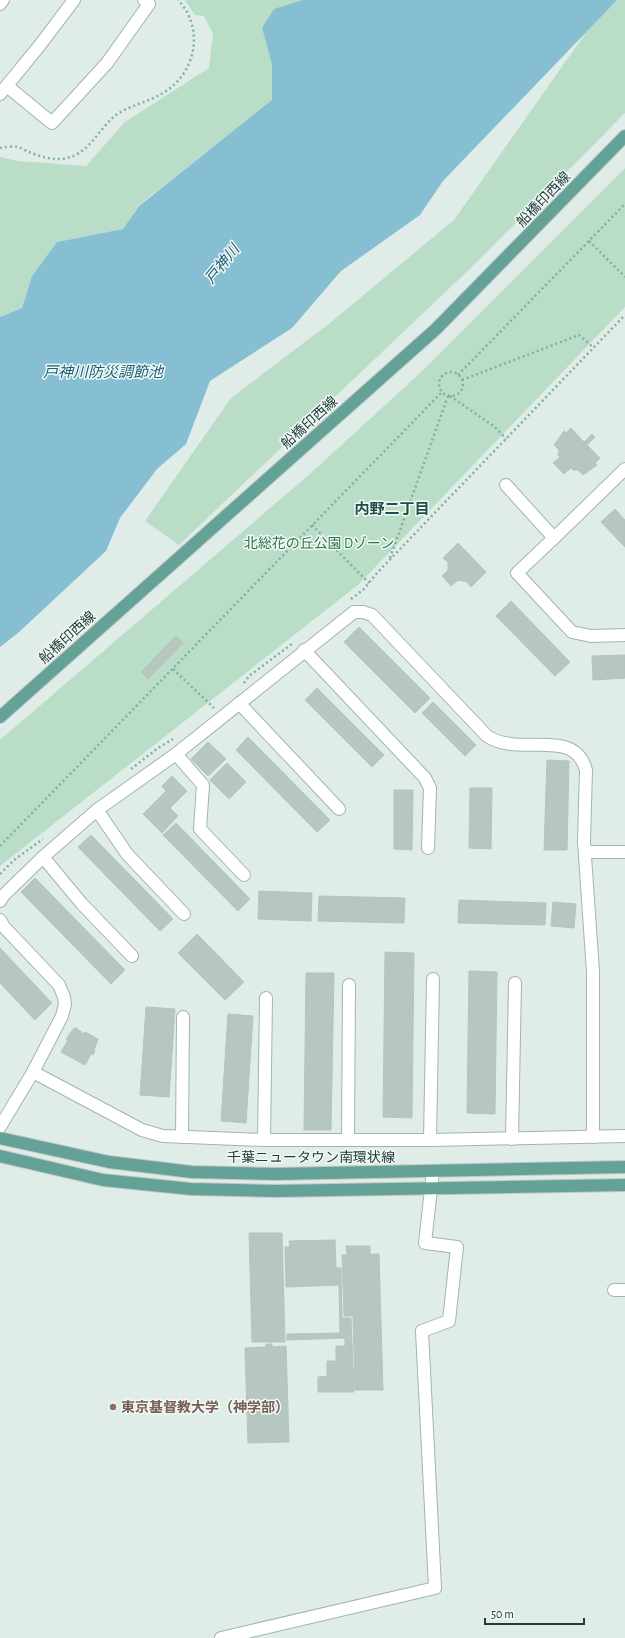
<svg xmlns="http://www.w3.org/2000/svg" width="625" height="1638" font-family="'Alegreya Sans','Noto Sans JP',sans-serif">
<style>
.green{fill:#b9ddc6}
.water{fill:#87bfd2}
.building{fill:#b6c6c1;stroke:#b3c5bf}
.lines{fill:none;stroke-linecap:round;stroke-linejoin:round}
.minor-casing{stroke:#a3b4af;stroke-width:14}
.major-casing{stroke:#c1c8c7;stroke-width:14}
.path{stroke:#80b0a5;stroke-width:2.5;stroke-dasharray:2 3;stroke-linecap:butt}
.minor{stroke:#fff;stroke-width:12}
.major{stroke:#64a298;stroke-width:12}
.education-dot{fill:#8d6e63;stroke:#f1f8f5;stroke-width:1.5}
.labels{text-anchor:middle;stroke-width:3;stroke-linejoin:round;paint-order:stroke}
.street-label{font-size:14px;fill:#213c37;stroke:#f1f8f5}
.park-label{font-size:14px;fill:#2a744e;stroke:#f1f8f5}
.education-label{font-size:14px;font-weight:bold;fill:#785e54;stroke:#f1f8f5;text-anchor:start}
.water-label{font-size:15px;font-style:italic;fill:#1a6079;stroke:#f1f8f5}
.neighbourhood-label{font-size:15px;font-weight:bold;fill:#1c4f47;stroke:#f1f8f5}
</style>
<rect width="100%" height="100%" fill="#e0ece8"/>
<!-- green -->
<g class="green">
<path d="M185,0H303L262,28L272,65L273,100L139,205L123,229L57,242L32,276L22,308L0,317V157L18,161L86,166L125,122L209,68L213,34L204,16L195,15Z"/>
<path d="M609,0H625V113L478,261L179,545L145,521L231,398L330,323L454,220Z"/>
<path d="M625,168V307L359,584L0,866V740L311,473L419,374Z"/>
</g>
<!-- water -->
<path class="water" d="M303,0H617L443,181L420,215L341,271L292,328L210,381L186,444L157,469L120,518L106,551L18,633L0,647V317L22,308L32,276L57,242L123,229L139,206L272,100V65L262,28L274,9Z"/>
<!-- building -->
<g class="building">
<path d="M571,428L584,442L592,434L595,437L587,445L600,458L595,463L597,465L583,475L578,470H573L571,468L564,474L553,463L560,457L558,455L559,450L554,445L564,431L566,433Z"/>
<path d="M615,509L625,520V547L601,522Z"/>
<path d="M458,543L486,572L471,587L467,582L458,580L451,586L442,576L448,570V562L443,558Z"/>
<path d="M511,601L570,662L555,676L496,616Z"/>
<path d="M359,627L430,698L415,713L344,642Z"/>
<path d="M176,636L183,643L148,679L141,672Z"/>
<path d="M625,655V678L593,680L592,656Z"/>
<path d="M317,688L384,755L372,767L305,700Z"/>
<path d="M433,702L476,745L465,756L422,713Z"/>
<path d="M248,737L330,820L317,832L236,750Z"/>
<path d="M208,742L226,759L208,776L191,759Z"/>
<path d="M547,760L569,761L567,850H544Z"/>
<path d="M227,763L246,782L229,799L210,780Z"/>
<path d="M172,776L187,791L170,808L178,816L162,833L143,814L166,791L162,786Z"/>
<path d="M470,788H492L491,849L469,848Z"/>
<path d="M394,790H413L412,850L394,849Z"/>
<path d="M176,823L250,899L238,911L163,835Z"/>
<path d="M91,835L173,919L160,931L78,847Z"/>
<path d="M35,878L125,970L111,984L21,892Z"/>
<path d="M259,891L312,893L311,921L258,919Z"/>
<path d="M319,896L405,898L404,923L318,921Z"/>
<path d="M459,900L546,903L545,925L458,923Z"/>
<path d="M553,902L576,904L574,928L551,926Z"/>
<path d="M197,934L244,982L225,1000L178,953Z"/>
<path d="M0,948L52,1003L35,1020L0,983Z"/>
<path d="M385,952L414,953L412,1118L383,1117Z"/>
<path d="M469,971L497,972L495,1114L467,1113Z"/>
<path d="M306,973H334L331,1130H304Z"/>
<path d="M146,1007L175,1009L169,1097L140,1095Z"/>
<path d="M228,1014L253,1016L246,1123L221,1121Z"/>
<path d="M74,1028H76L84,1034L85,1032L98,1039L94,1050L95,1051L93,1055L91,1054L85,1065L61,1052L68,1040L66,1039Z"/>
<path d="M249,1233H282L285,1342H252Z"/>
<path d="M335,1240L336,1268H341L342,1318H351L354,1392H318V1377L327,1376V1361H336V1346H345V1338L287,1340V1334L340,1333L339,1285L286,1287L285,1247H290L289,1241Z"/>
<path d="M346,1246H370V1254H347Z"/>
<path d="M379,1254L383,1390H355L353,1316H344L342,1255Z"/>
<path d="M266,1344H272V1347L286,1346L289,1442L248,1443L245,1348L266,1347Z"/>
</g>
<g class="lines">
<defs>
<g id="minor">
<path d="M0,4L3,0"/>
<path d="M7,86L52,123L107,63L149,4L144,0"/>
<path d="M0,94L40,45L74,0"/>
<path d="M506,485L554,538L517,573L572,632L591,636L625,635"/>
<path d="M554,538L625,469"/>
<path d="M304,650L425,778L430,788L428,848"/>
<path d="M239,703L339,809"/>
<path d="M176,754L203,785L200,829L244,875"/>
<path d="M97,810L127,854L184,914"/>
<path d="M585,852H625"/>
<path d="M43,857L82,904L132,956"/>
<path d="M0,901L4,895L43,857L97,810L176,754L354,612H363L372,615L487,736C520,758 574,726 586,770L584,842L593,972V1137"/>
<path d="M0,920L4,927L59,985L64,997L65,1004L62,1016L33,1072L0,1127"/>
<path d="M33,1072L142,1130L163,1136L264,1140H430L625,1136"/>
<path d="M182,1137L183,1017"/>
<path d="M512,1139L515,983"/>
<path d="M264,1140L266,998"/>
<path d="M348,1140L349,985"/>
<path d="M430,1140L433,979"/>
<path d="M614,1290H625"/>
<path d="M221,1638L435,1588L422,1331L449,1321L457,1247L425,1243L433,1171"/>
</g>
<g id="major">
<path d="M0,717L436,329L625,136"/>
<path d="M0,1138L109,1162L192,1172L275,1174L625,1167"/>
<path d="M0,1156L103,1180L191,1189L275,1191L625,1185"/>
</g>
</defs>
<!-- minor casing -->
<use href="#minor" class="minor-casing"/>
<!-- major casing -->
<use href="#major" class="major-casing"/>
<!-- path -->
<g class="path">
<path d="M0,148C5,147 13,146 18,147C22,148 26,151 29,152C41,157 55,161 67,158C90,153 99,128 116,115C130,105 149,102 163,93C196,74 205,28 178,0"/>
<path d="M589,241L625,277"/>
<circle cx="451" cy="384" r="12"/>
<path d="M458,375L625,204"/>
<path d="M462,380L579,335L594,348"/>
<path d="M450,396L495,427L506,439"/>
<path d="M312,525L369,583"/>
<path d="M390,558L448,396"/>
<path d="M351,599L363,590L377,573L625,315"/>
<path d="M173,669L214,708"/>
<path d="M244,683L249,676L293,643"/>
<path d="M131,769L158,748L173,739"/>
<path d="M0,846L442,392"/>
<path d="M0,874L14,860L43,839"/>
</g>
<!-- minor -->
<use href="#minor" class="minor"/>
<!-- major -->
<use href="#major" class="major"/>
</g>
<!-- markers -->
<circle class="education-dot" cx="113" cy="1407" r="4"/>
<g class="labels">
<!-- street labels -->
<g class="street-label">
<text transform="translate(543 199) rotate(-46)" y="5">船橋印西線</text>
<text transform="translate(309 422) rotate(-42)" y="5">船橋印西線</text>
<text transform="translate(67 637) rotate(-42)" y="5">船橋印西線</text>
<text x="311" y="1162">千葉ニュータウン南環状線</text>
</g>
<!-- park labels -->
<g class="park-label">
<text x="319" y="548">北総花の丘公園 Dゾーン</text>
</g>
<!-- education labels -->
<g class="education-label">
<text x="121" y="1412">東京基督教大学（神学部）</text>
</g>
<!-- water labels -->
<g class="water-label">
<text transform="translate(222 264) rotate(-51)" y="5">戸神川</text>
<text x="103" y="377">戸神川防災調節池</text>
</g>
<!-- neighbourhood labels -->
<g class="neighbourhood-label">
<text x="392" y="514">内野二丁目</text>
</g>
</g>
<!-- scale -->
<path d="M485 1618v6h99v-6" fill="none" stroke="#213c37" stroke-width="2"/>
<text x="491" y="1618" font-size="12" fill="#213c37" stroke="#f1f8f5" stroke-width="3" paint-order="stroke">50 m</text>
</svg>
